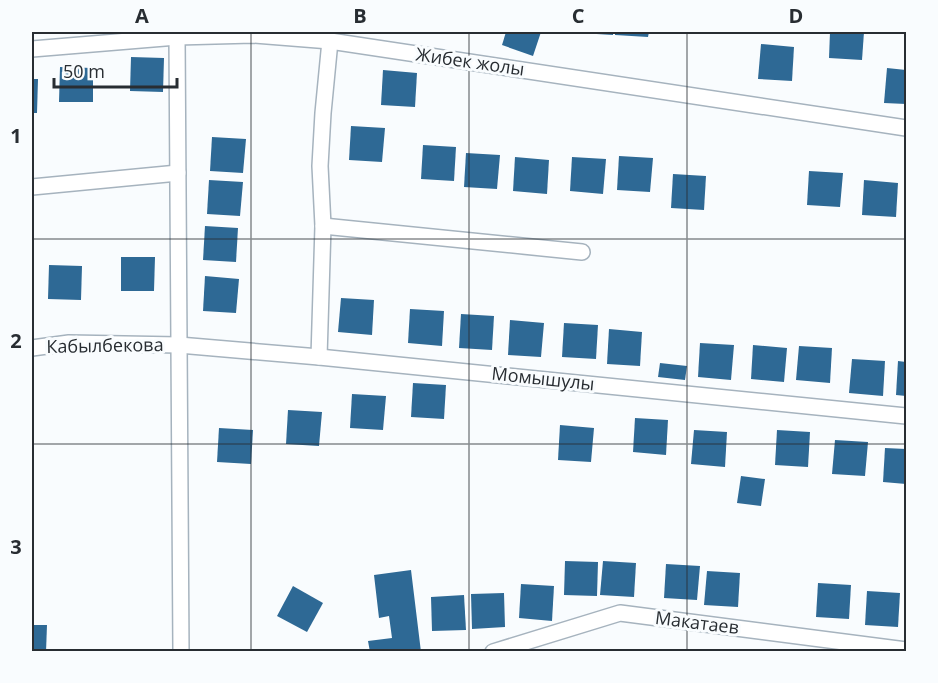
<svg xmlns="http://www.w3.org/2000/svg" width="938" height="683" font-family="'Open Sans',sans-serif">
<style>
.building{fill:#2e6995}
.lines{fill:none;stroke-linecap:round;stroke-linejoin:round}
.minor-casing{stroke:#a6b3be;stroke-width:18}
.minor{stroke:#fff;stroke-width:15}
.grid{fill:none;stroke:#282d32;stroke-width:1.5;stroke-opacity:0.55}
.labels{text-anchor:middle;stroke-width:6;stroke-linejoin:round;paint-order:stroke}
.street-label{font-size:18px;fill:#282d32;stroke:#f9fcfe}
.neatline{fill:none;stroke:#282d32;stroke-width:2}
.grid-label{font-size:20px;text-anchor:middle;font-weight:bold;fill:#282d32}
</style>
<rect width="100%" height="100%" fill="#f9fcfe"/>
<!-- building -->
<g class="building">
<path d="M506,32H541L533,56L502,45Z"/>
<path d="M580,32H613V35L580,33Z"/>
<path d="M615,32H649L648,37L615,35Z"/>
<path d="M830,32H864L862,60L829,58Z"/>
<path d="M761,44L794,47L792,81L758,79Z"/>
<path d="M131,57L164,58L163,92L130,91Z"/>
<path d="M60,67L93,68V102H59Z"/>
<path d="M887,68L906,70V104L884,103Z"/>
<path d="M383,70L417,73L415,107L381,105Z"/>
<path d="M32,79H38L37,113H32Z"/>
<path d="M351,126L385,128L382,162L349,160Z"/>
<path d="M212,137L246,139L243,173L210,171Z"/>
<path d="M423,145L456,147L454,181L421,179Z"/>
<path d="M466,153L500,155L497,189L464,187Z"/>
<path d="M619,156L653,158L650,192L617,190Z"/>
<path d="M515,157L549,160L547,194L513,191Z"/>
<path d="M572,157L606,159L603,194L570,191Z"/>
<path d="M809,171L843,173L840,207L807,205Z"/>
<path d="M673,174L706,176L704,210L671,208Z"/>
<path d="M209,180L243,182L240,216L207,214Z"/>
<path d="M864,180L898,183L896,217L862,215Z"/>
<path d="M205,226L238,228L236,262L203,260Z"/>
<path d="M121,257H155L154,291H121Z"/>
<path d="M49,265L82,266L81,300L48,299Z"/>
<path d="M205,276L239,279L236,313L203,311Z"/>
<path d="M341,298L374,300L372,335L338,332Z"/>
<path d="M410,309L444,311L442,346L408,343Z"/>
<path d="M461,314L494,316L492,350L459,348Z"/>
<path d="M510,320L544,323L541,357L508,355Z"/>
<path d="M564,323L598,325L596,359L562,357Z"/>
<path d="M609,329L642,332L640,366L607,364Z"/>
<path d="M700,343L734,345L731,380L698,377Z"/>
<path d="M753,345L787,348L784,382L751,379Z"/>
<path d="M799,346L832,348L830,383L796,380Z"/>
<path d="M852,359L885,361L883,396L849,393Z"/>
<path d="M898,361L906,362V396L896,395Z"/>
<path d="M660,363L687,366L685,380L658,377Z"/>
<path d="M413,383L446,385L444,419L411,417Z"/>
<path d="M352,394L386,396L383,430L350,428Z"/>
<path d="M288,410L322,412L319,446L286,444Z"/>
<path d="M635,418L668,420L666,455L633,452Z"/>
<path d="M560,425L594,428L591,462L558,460Z"/>
<path d="M219,428L253,430L251,464L217,462Z"/>
<path d="M694,430L727,432L725,467L691,464Z"/>
<path d="M777,430L810,432L808,467L775,465Z"/>
<path d="M835,440L868,442L865,476L832,474Z"/>
<path d="M885,448L906,449V484L883,482Z"/>
<path d="M741,476L765,479L761,506L737,503Z"/>
<path d="M565,561L598,562L597,596L564,595Z"/>
<path d="M603,561L636,563L634,597L600,595Z"/>
<path d="M666,564L700,566L697,600L664,598Z"/>
<path d="M411,570L421,652H370L368,641L392,638L389,616L379,618L374,575Z"/>
<path d="M707,571L740,573L738,607L704,605Z"/>
<path d="M818,583L851,585L849,619L816,617Z"/>
<path d="M521,584L554,586L552,621L519,618Z"/>
<path d="M293,586L323,603L307,632L277,616Z"/>
<path d="M867,591L900,593L898,627L865,625Z"/>
<path d="M504,593L505,627L472,629L471,594Z"/>
<path d="M464,595L466,630L432,631L431,597Z"/>
<path d="M32,625H47L46,652H32Z"/>
</g>
<g class="lines">
<defs>
<g id="minor">
<path d="M177,37L181,652"/>
<path d="M32,49L177,37L253,35L330,41L906,128"/>
<path d="M32,187L178,173"/>
<path d="M323,226L582,252"/>
<path d="M32,348L69,343L179,345L319,357L906,416"/>
<path d="M319,357L323,226L320,166L323,113L330,41"/>
<path d="M493,652L620,613L906,650"/>
</g>
</defs>
<!-- minor casing -->
<use href="#minor" class="minor-casing"/>
<!-- minor -->
<use href="#minor" class="minor"/>
</g>
<!-- grid -->
<path class="grid" d="M251,32V652M469,32V652M687,32V652M32,239H906M32,444H906"/>
<g class="labels">
<!-- street labels -->
<g class="street-label">
<text transform="translate(470 62) rotate(8)" y="6">Жибек жолы</text>
<text transform="translate(105 346) rotate(-1)" y="6">Кабылбекова</text>
<text transform="translate(543 379) rotate(6)" y="6">Момышулы</text>
<text transform="translate(697 623) rotate(7)" y="6">Макатаев</text>
</g>
</g>
<!-- border -->
<rect width="938" height="683" fill="none" stroke="#f9fcfe" stroke-width="66"/>
<!-- scale -->
<path d="M54 78v9h123v-9" fill="none" stroke="#282d32" stroke-width="3"/>
<text x="63" y="78" font-size="18" fill="#282d32" stroke="#f9fcfe" stroke-width="4.5" paint-order="stroke">50 m</text>
<rect x="33" y="33" width="872" height="617" class="neatline"/>
<g class="grid-label">
<text x="142" y="23">A</text>
<text x="360" y="23">B</text>
<text x="578" y="23">C</text>
<text x="796" y="23">D</text>
<text x="16" y="143">1</text>
<text x="16" y="348">2</text>
<text x="16" y="554">3</text>
</g>
</svg>
